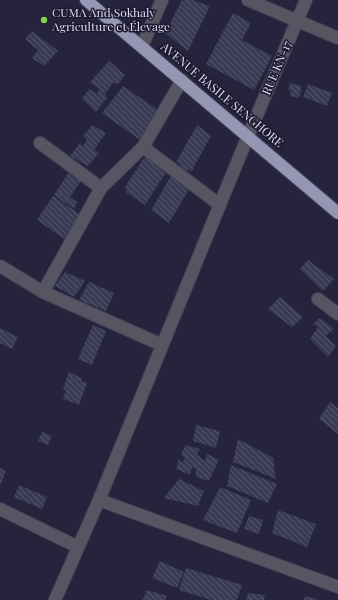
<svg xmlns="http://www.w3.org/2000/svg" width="338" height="600" font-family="'Playfair Display',serif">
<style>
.building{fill:url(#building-back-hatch)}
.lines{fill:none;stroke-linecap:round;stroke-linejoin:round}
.minor-casing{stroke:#424158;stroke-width:14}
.highway-casing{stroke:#424158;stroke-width:14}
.minor{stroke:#565662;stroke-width:12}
.highway{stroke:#9696b4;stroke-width:12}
.poi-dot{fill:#7ed153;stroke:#1c1a31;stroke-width:1.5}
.labels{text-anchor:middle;stroke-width:3;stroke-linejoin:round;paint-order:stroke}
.poi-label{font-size:12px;fill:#dcdced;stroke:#1c1a31;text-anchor:start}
.street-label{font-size:12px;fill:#dcdced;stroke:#1c1a31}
</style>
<defs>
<pattern id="building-back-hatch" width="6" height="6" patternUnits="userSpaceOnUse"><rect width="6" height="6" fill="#3b3a54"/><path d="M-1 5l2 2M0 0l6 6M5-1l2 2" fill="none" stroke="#57566d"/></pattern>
</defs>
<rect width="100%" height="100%" fill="#25243c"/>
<!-- building -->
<g class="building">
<path d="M182,0H192L210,6L188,51L165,33Z"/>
<path d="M233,13L251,23L242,40L272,56L254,90L206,64Z"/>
<path d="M32,31L58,51L44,66L32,58L38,50L25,39Z"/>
<path d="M109,61L125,75L118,84L113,83L105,94L107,98L96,112L82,99L89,89L97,94L99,89L90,82Z"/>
<path d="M290,83L302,86L299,98L290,96L291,91L288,90Z"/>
<path d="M308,84L332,93L327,106L303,97Z"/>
<path d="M123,86L161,112L140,140L102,113Z"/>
<path d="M92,125L106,133L94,150L99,153L88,166L70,156L80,143L83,146L87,140L83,136Z"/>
<path d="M197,125L211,136L191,172L188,169L187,172L179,167L181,165L176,162Z"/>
<path d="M144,158H150L168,169L145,205L127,193L125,187Z"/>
<path d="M69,172L81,181L70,197L77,202L74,209L54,195Z"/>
<path d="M172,174L190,188L169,223L151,210Z"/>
<path d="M53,196L84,217L67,241L37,220Z"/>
<path d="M308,260L334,279L323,291L300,269Z"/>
<path d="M65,272L85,281L74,297L55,286Z"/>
<path d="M89,282L114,293L106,311L79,300Z"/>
<path d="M280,297L303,317L292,327L268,309Z"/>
<path d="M320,318L334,329L326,336L336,346L328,357L310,339L318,327L313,324Z"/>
<path d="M93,325L106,331L92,365L78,359Z"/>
<path d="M0,328L18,337L12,349L0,343Z"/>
<path d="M69,372L82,378L81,381L87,383L79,405L63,399L66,390L63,389Z"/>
<path d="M330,402L338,408V434L319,419Z"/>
<path d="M196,425L220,431L216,448L193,441Z"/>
<path d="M42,432L52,436L48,445L38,441Z"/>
<path d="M238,439L273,458L276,479L233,462Z"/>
<path d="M185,445L200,449L197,455L205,461L207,454L219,460L209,481L196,477V469L192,467L190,475L176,469L179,459L182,463L185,458L181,455Z"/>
<path d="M231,465L277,484L268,503L227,486Z"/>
<path d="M0,468L6,471L0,486Z"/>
<path d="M179,479L204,491L198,506L164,498Z"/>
<path d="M19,485L47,497L42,509L14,497Z"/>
<path d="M220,487L251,500L237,533L203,520Z"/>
<path d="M278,510L316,524L307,547L272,533Z"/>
<path d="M249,516L263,520L259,534L244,529Z"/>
<path d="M160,561L184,572L177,588L152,578Z"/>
<path d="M186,568L242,585L237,600H211L179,590Z"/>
<path d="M147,590L167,596L165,600H143Z"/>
<path d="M248,593L265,595L264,600H246Z"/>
<path d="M305,596L317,599V600H304Z"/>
</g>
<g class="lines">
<defs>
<g id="minor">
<path d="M248,0L338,38"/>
<path d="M142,46L162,0"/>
<path d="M40,143L101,188"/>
<path d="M143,147L220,205"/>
<path d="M0,266L43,292L162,345"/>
<path d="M43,292L101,188L143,147L182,80"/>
<path d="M318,299L338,314"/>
<path d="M99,500L338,587"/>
<path d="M0,509L78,547"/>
<path d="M55,600L99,500L248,136L306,0"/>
</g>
<path id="highway" d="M86,0L338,213"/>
</defs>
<!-- minor casing -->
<use href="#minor" class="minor-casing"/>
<!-- highway casing -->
<use href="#highway" class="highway-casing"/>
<!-- minor -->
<use href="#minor" class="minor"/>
<!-- highway -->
<use href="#highway" class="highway"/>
</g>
<!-- markers -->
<circle class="poi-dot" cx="44" cy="20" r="4"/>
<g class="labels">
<!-- poi labels -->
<g class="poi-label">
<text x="52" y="17">CUMA And Sokhaly<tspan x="52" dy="14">Agriculture et Élevage</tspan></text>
</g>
<!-- street labels -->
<g class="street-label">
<text transform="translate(277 68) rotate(-67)" y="4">RUE KN-17</text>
<text transform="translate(222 95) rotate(40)" y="4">AVENUE BASILE SENGHORE</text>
</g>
</g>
</svg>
